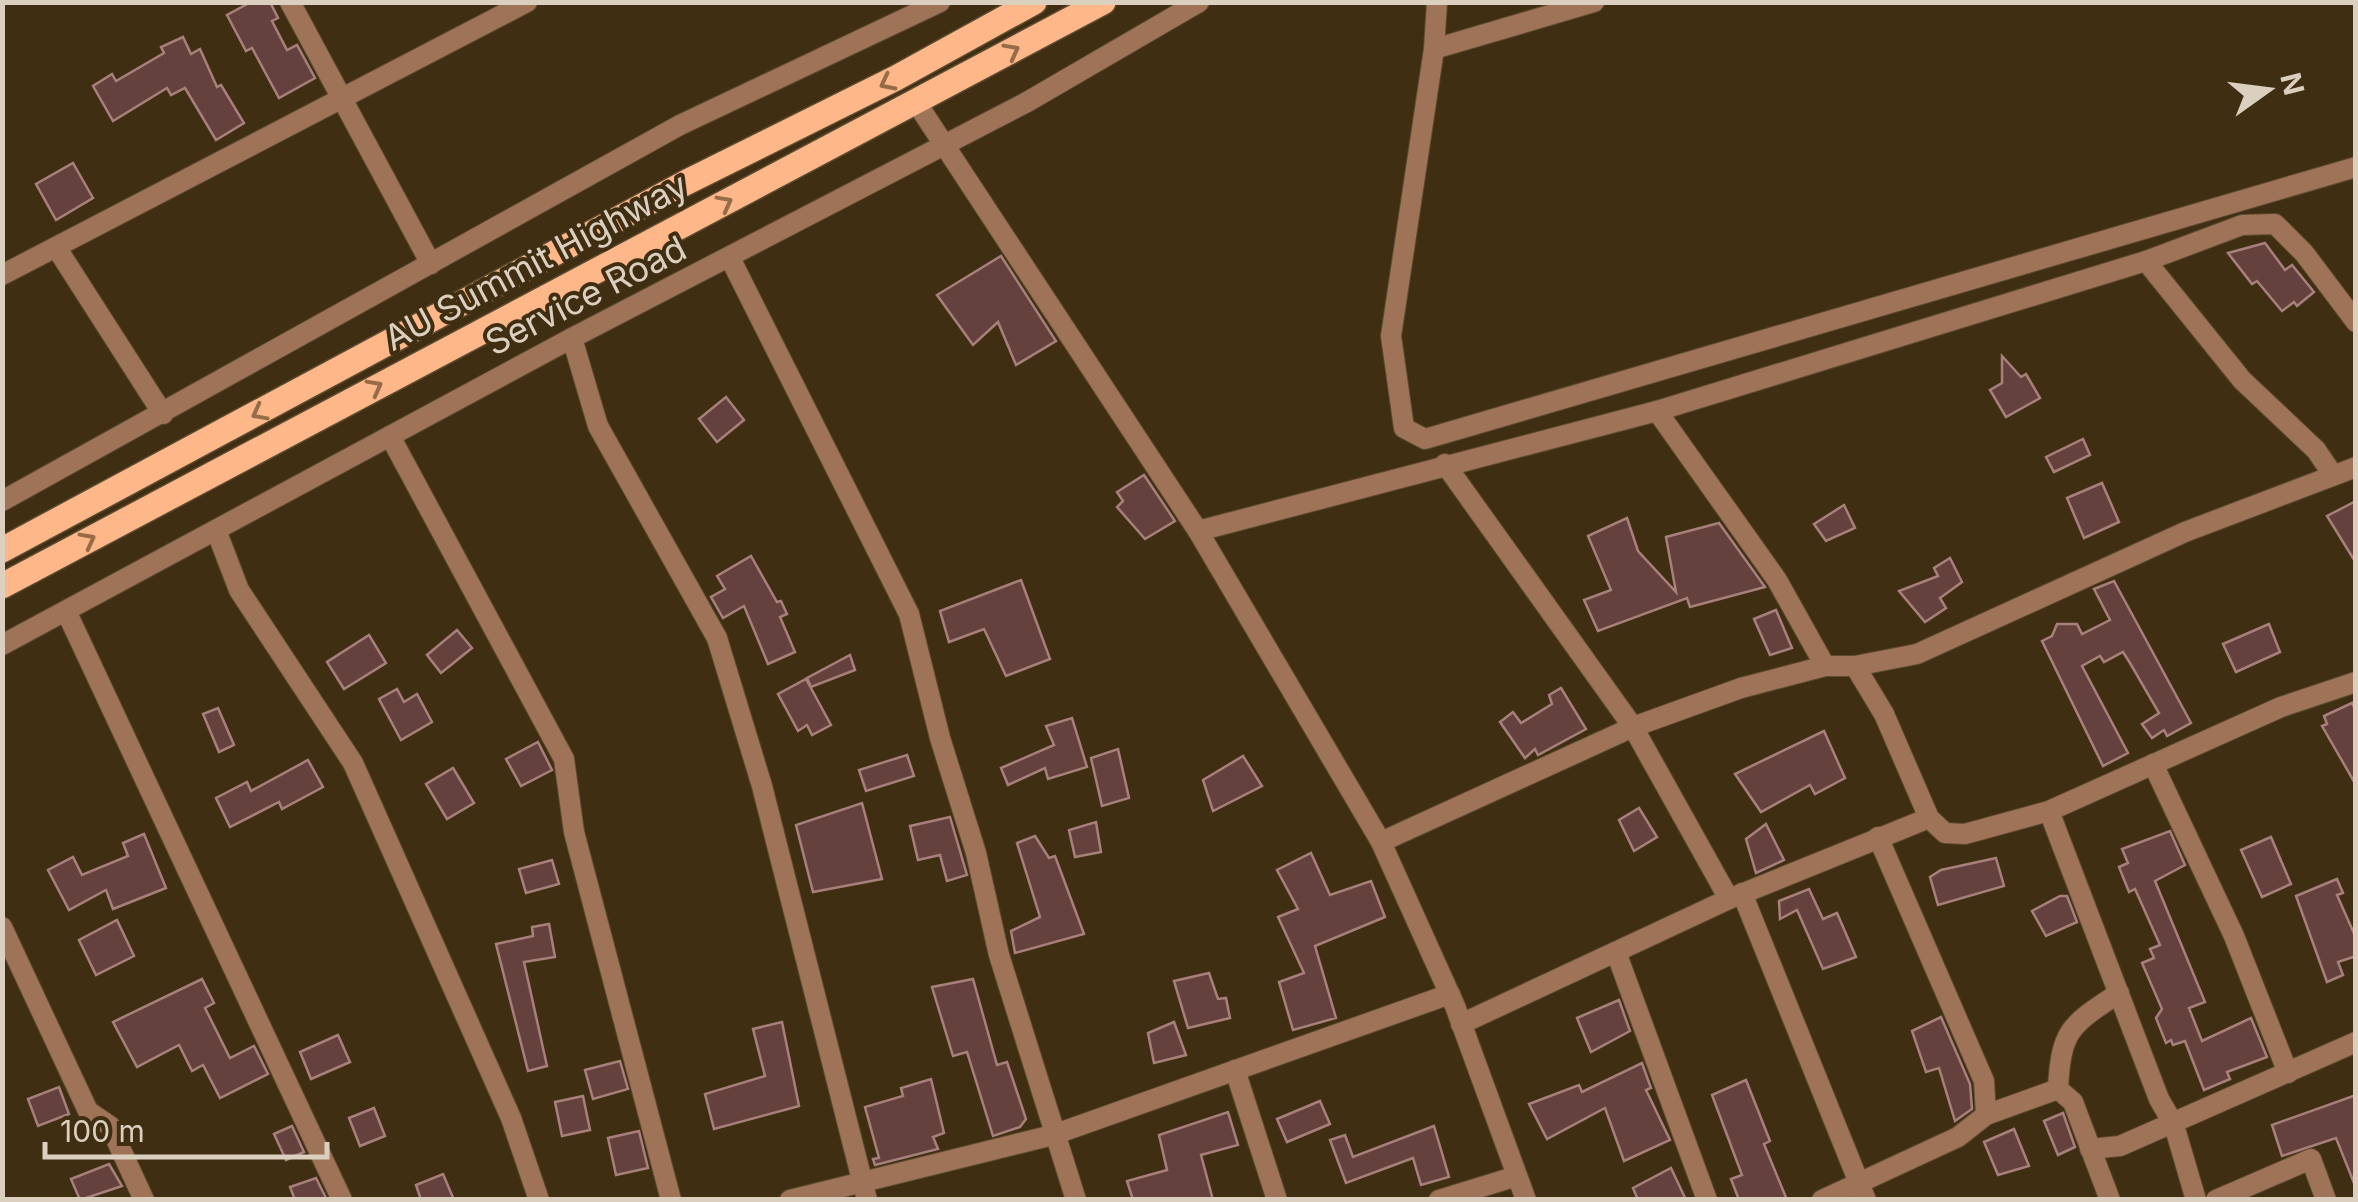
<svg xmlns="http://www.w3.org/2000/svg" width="2358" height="1202" font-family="Inter,sans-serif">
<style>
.building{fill:#64413c;stroke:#a7807b;stroke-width:2.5}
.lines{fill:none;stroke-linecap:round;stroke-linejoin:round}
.minor-casing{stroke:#5c4b31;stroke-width:22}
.major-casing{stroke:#5c4b31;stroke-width:28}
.minor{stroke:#9e7357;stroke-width:20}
.major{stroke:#feb789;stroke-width:25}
.oneway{stroke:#966c48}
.labels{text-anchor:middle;stroke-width:8;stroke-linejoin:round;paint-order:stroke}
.street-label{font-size:35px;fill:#dbd0c0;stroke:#402e12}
</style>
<rect width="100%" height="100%" fill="#402e12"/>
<!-- building -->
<g class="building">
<path d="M251,2H270L278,18L272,21L287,50L297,45L315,78L279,98L252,48L246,51L227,15Z"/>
<path d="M183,37L191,54L200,49L217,87L221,85L244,123L216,140L185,88L171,95L167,88L113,121L93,86L112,74L116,81L164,53L161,47Z"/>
<path d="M73,163L93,198L56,220L36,184Z"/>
<path d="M2265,243L2285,270L2292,265L2314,292L2297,306L2294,302L2282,311L2257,281L2252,284L2228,253Z"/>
<path d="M1001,256L1056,341L1016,365L998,322L973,345L937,295Z"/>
<path d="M2002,356L2021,377L2026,374L2040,398L2006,417L1990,390L2002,383Z"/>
<path d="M726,397L744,420L717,442L699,419Z"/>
<path d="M2083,439L2090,455L2054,472L2046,457Z"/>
<path d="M1144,475L1175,521L1145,539L1117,507L1123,501L1117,492Z"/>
<path d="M2102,483L2119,522L2084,538L2067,498Z"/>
<path d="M2356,501V563L2327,516Z"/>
<path d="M1844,505L1855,528L1826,541L1814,524Z"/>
<path d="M1627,518L1638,551L1676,592L1666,537L1719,523L1765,587L1690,607L1687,598L1598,631L1584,600L1611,590L1588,536Z"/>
<path d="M751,556L777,602L781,601L787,614L780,617L795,652L768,664L744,606L723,618L711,597L725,589L717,576Z"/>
<path d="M1950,558L1962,582L1940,598L1946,608L1925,622L1899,591L1938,576L1934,568Z"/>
<path d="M1021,580L1050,659L1006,676L984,629L949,642L940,611Z"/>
<path d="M2114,581L2191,723L2167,736L2164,730L2152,738L2142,724L2159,713L2130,663L2123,652L2104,662L2100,656L2082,666L2128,753L2103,766L2042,641L2052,636L2057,624H2077L2082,634L2110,620L2094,589Z"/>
<path d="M1776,610L1792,648L1770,655L1754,619Z"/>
<path d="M2269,624L2280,652L2236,672L2223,644Z"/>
<path d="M457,630L472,648L441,673L427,655Z"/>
<path d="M369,635L386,663L344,689L327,662Z"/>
<path d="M850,655L855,670L811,687L807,678Z"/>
<path d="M806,679L831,725L812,735L807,725L798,731L778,694Z"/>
<path d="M1561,688L1586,729L1538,755L1535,749L1525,758L1500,722L1513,712L1521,723L1552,704L1549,695Z"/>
<path d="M397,689L404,702L417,694L432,722L401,740L379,699Z"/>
<path d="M2352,703L2356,711V785L2322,726L2327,724L2324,716Z"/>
<path d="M218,708L234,745L219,752L203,714Z"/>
<path d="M1072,718L1087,767L1048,779L1045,768L1008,785L1001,768L1054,745L1046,726Z"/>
<path d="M1824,731L1845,778L1815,794L1810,785L1761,812L1735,774Z"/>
<path d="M538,742L552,770L521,786L506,759Z"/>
<path d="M1118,749L1129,798L1102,806L1091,758Z"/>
<path d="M907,755L914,776L866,791L859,770Z"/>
<path d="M1243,756L1262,786L1213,811L1203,780Z"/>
<path d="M308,760L323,787L282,809L279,802L230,827L216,798L247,782L251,791Z"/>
<path d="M453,768L474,803L447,819L426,784Z"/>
<path d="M862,803L882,879L813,892L796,825Z"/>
<path d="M1639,808L1657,837L1634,851L1619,820Z"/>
<path d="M950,817L967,875L947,881L940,855L918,860L910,826Z"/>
<path d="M1096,822L1101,852L1075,857L1069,830Z"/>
<path d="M1766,824L1784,860L1756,873L1746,839Z"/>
<path d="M2170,831L2185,865L2155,881L2205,1002L2189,1008L2202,1041L2251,1018L2267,1057L2227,1072L2230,1079L2204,1090L2185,1041L2173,1045L2171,1040L2166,1043L2156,1018L2162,1009L2142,963L2154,958L2150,949L2160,945L2135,889L2129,892L2119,867L2128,863L2122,849Z"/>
<path d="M144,834L166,888L113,909L106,890L69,910L48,870L73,857L82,875L128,856L123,843Z"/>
<path d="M1035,836L1049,858L1055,856L1084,934L1015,953L1011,931L1040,917L1017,843Z"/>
<path d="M2271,837L2291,884L2262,897L2241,850Z"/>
<path d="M1311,853L1330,895L1371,881L1385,917L1315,946L1336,1018L1293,1030L1279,982L1304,973L1278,917L1298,909L1277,870Z"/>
<path d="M1996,858L2004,886L1938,905L1930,877L1941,870Z"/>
<path d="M552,860L559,884L526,893L519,869Z"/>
<path d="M2337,879L2343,893L2337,895L2356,938V956L2338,962L2343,975L2327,982L2296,896Z"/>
<path d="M1809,889L1823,919L1837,913L1856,957L1823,969L1797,910L1780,919L1779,901Z"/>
<path d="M2060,896H2067L2077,922L2046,936L2032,911Z"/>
<path d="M117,920L134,956L96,975L79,940Z"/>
<path d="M549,924L555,957L524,962L547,1066L528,1071L496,944L533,936L532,927Z"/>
<path d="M1209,973L1218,999L1226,998L1230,1018L1188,1028L1174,981Z"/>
<path d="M202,979L214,1003L205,1008L230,1058L254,1046L268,1074L220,1098L203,1065L192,1071L179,1045L137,1067L113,1022Z"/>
<path d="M973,979L997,1065L1007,1062L1026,1119L1020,1127L993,1136L967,1052L953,1056L932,987Z"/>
<path d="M1619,1000L1630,1031L1591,1052L1577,1018Z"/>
<path d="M1941,1017L1970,1084L1972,1109L1955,1121L1939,1068L1926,1072L1912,1031Z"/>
<path d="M782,1022L799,1106L714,1129L705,1094L765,1076L753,1029Z"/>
<path d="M1174,1022L1186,1055L1154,1063L1148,1033Z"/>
<path d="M338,1035L350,1062L311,1079L300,1052Z"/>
<path d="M620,1061L628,1089L593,1099L585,1070Z"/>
<path d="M1642,1063L1651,1088L1646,1090L1670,1140L1624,1161L1605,1108L1547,1139L1529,1104L1579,1085L1582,1092Z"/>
<path d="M931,1079L944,1133L933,1137L938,1149L875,1165L873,1159L879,1158L865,1107L903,1096L901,1088Z"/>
<path d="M1746,1080L1770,1141L1764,1144L1787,1200H1739L1731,1179L1742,1175L1712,1095Z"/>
<path d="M59,1087L69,1114L38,1126L28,1099Z"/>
<path d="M2356,1095V1188L2336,1138L2282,1156L2272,1125Z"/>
<path d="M583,1096L590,1130L562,1136L555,1102Z"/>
<path d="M1320,1101L1330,1124L1287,1142L1277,1119Z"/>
<path d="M374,1108L385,1136L360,1146L349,1118Z"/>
<path d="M1228,1112L1238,1145L1201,1155L1213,1200H1133L1127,1181L1167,1170L1159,1135Z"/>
<path d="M2063,1113L2075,1147L2058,1155L2044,1121Z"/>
<path d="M292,1126L304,1152L286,1160L274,1134Z"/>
<path d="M1434,1126L1449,1177L1421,1185L1413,1158L1346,1183L1330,1140L1345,1135L1353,1157Z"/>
<path d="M2014,1129L2029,1166L1998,1175L1984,1142Z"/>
<path d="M639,1131L648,1168L616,1175L608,1138Z"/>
<path d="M109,1164L122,1186L80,1200L71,1179Z"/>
<path d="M1671,1168L1686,1200H1638L1633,1188Z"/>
<path d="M443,1174L454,1200H421L416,1185Z"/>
<path d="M316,1178L326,1198L295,1200L290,1187Z"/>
</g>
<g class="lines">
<defs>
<g id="minor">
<path d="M290,2L431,264"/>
<path d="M1594,2L1434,49L1391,336L1404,428L1425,439L2356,167"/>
<path d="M1434,49L1437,2"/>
<path d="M916,102L1198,531L1381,842L1455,1006L1526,1200"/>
<path d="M56,247L163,414"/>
<path d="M730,258L909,614L940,738L976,853L999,955L1076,1200"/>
<path d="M2146,261L2242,380L2316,450L2333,475"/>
<path d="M2,275L527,2"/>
<path d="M572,338L598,426L717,638L762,786L867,1200"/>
<path d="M1657,411L1777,580L1825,666"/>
<path d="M390,436L564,759L574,832L671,1200"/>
<path d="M1445,464L1633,727L1729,899"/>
<path d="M2,501L680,125L940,2"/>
<path d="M216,530L239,590L353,763L511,1118L539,1200"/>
<path d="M1198,531L1657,411L2146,261L2242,225L2275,224L2304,253L2356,322"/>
<path d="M67,613L342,1200"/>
<path d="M2,645L572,338L1027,102L1199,2"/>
<path d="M1855,666L1884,714L1929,818L1945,833L1965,834L2049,811L2281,707L2356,682"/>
<path d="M2153,764L2234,936L2288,1073"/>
<path d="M2049,811L2159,1099L2174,1125L2196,1200"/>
<path d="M1878,837L1984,1081L1986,1115"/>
<path d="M1381,842L1633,727L1741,688L1825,666H1855L1917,654L2185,532L2356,467"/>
<path d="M1742,893L1866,1200"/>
<path d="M2,927L88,1111L110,1126L144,1200"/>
<path d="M1616,952L1707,1200"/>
<path d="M1461,1024L1729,899L1929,818"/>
<path d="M1235,1070L1277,1200"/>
<path d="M2058,1089L2073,1102L2110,1200"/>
<path d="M2058,1089C2061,1030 2070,1025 2119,993"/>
<path d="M2090,1149L2120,1146L2356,1042"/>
<path d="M790,1200L1053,1135L1450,994"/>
<path d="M1439,1200L1517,1176"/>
<path d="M1822,1200L1958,1137L1986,1115L2058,1089"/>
<path d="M2216,1200L2311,1159L2326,1200"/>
</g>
<g id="major">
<path d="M2,550L687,182L896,78L1034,2"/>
<path d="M2,586L1103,2"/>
</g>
</defs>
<!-- minor casing -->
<use href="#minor" class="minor-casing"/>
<!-- major casing -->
<use href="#major" class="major-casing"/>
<!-- minor -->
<use href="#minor" class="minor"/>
<!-- major -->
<use href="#major" class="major"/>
</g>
<!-- one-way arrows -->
<defs><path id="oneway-chevron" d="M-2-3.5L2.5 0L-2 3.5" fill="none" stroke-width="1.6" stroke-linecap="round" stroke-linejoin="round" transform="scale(2.5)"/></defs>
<g class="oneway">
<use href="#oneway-chevron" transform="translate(1012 51) rotate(-28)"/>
<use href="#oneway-chevron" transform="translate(887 83) rotate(153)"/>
<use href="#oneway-chevron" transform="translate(725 203) rotate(-28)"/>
<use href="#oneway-chevron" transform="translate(375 387) rotate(-28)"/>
<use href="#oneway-chevron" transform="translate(259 413) rotate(152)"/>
<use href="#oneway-chevron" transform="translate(88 540) rotate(-28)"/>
</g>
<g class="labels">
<!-- street labels -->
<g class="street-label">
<text transform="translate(536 262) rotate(-28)" y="12">AU Summit Highway</text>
<text transform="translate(586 296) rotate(-27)" y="12">Service Road</text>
</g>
</g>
<!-- border -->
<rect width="2358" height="1202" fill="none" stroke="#dbd0c0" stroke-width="10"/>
<!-- north arrow -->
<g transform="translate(2268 90) rotate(76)" stroke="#402e12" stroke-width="8" paint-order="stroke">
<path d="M0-8L18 38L0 25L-18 38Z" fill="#dbd0c0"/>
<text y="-15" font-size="28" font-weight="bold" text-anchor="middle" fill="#dbd0c0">N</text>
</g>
<!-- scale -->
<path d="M45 1142v15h282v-15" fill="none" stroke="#dbd0c0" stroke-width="5"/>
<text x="60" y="1142" font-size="30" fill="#dbd0c0" stroke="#402e12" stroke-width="8" paint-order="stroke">100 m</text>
</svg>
